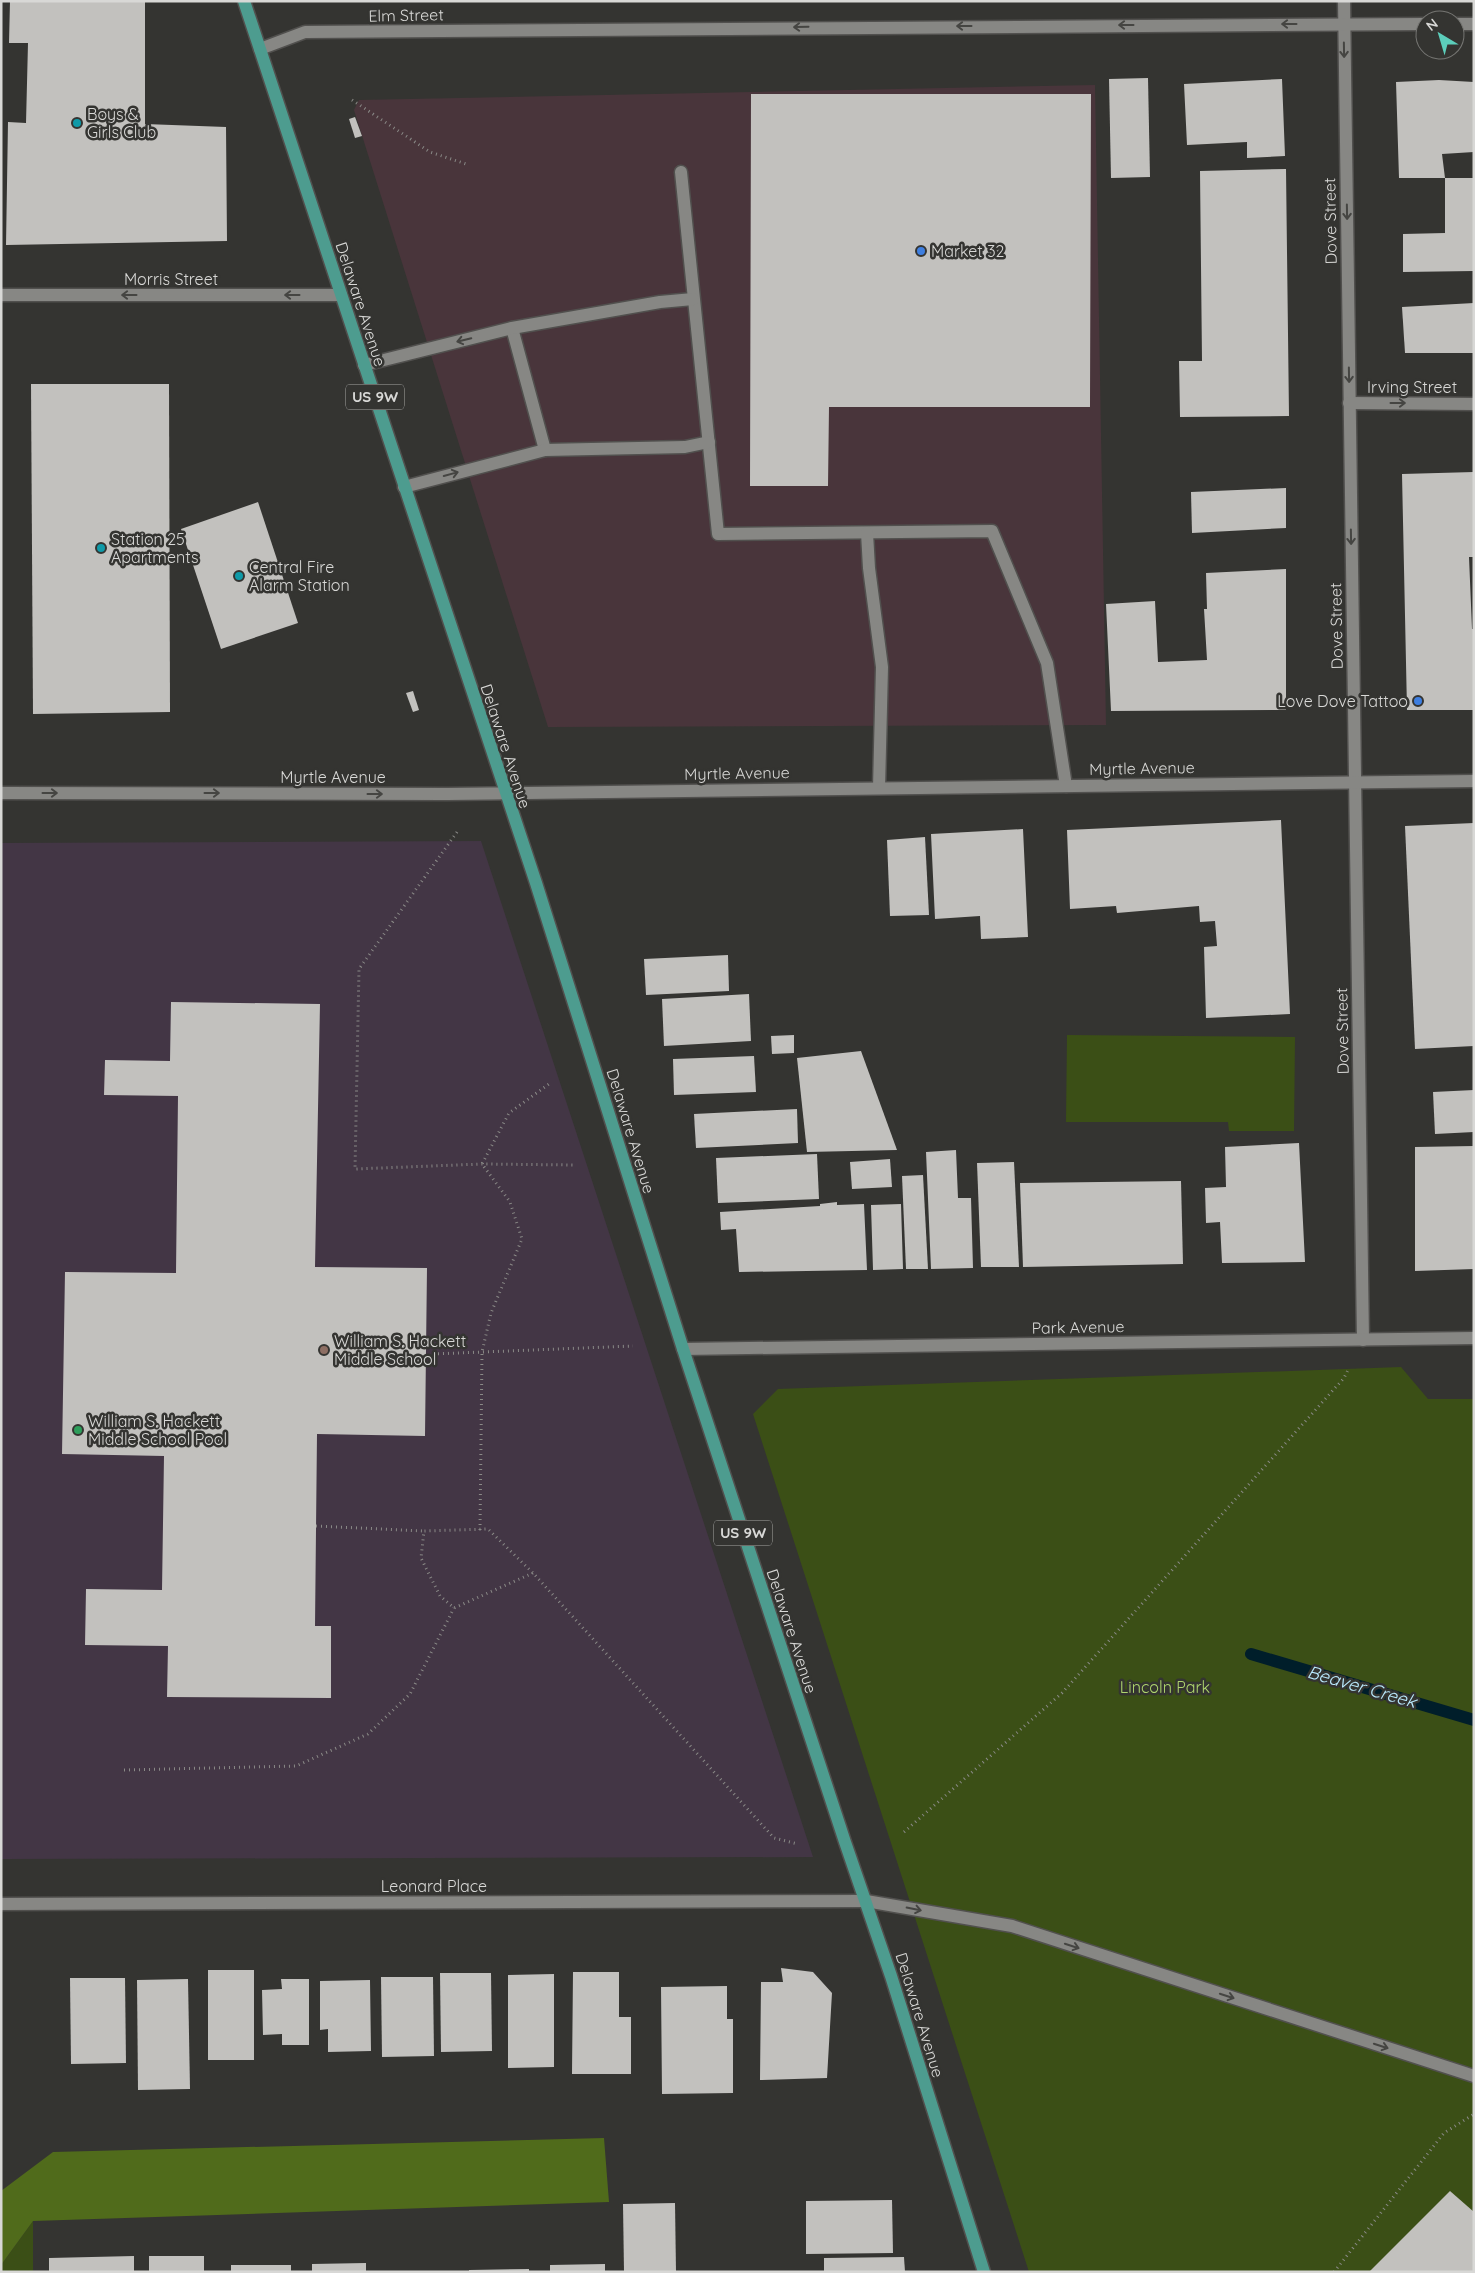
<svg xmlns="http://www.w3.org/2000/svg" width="1475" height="2273" font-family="Quicksand,sans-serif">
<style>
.commercial{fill:#49353b}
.education{fill:#433645}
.green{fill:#3b4f16}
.forest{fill:#506b1b}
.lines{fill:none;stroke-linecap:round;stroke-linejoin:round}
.stream{stroke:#001e2a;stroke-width:12}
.building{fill:#c2c1be}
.lane-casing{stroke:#51504e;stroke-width:15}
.street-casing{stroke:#51504e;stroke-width:15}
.primary-casing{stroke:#51504e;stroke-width:15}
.path{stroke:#8a8a87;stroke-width:3;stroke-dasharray:1 4;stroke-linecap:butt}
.lane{stroke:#878784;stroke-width:12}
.street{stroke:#878784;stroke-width:12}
.primary{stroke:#4d9c8f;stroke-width:12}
.oneway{stroke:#454542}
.culture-dot{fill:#0f9aa8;stroke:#343431;stroke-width:2}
.shop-dot{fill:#3f7fe0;stroke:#343431;stroke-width:2}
.education-dot{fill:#8d6e63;stroke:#343431;stroke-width:2}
.leisure-dot{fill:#2e9e5b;stroke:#343431;stroke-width:2}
.labels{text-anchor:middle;stroke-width:5;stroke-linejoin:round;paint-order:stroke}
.shield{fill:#343431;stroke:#a7a7a4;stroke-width:1}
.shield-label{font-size:15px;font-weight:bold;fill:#d8d8d6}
.street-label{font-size:16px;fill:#d8d8d6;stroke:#343431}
.poi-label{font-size:16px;fill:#d8d8d6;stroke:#343431;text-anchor:start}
.park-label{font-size:16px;fill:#afd66e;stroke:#343431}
.water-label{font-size:18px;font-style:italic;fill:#baeafe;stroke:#343431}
</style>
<rect width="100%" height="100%" fill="#343431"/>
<!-- commercial -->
<path class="commercial" d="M1095,85L1106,725L548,727L354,110L359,100Z"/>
<!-- education -->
<path class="education" d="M481,841L813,1857L1,1859V843Z"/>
<!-- green -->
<g class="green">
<path d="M1067,1035L1295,1037L1294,1131H1229L1228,1122H1066Z"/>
<path d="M1401,1367L1428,1399H1474V2272H1029L753,1414L778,1389Z"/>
<path d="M33,2221V2272H1V2265Z"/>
</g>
<!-- forest -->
<path class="forest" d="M604,2138L609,2202L33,2221L1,2265V2191L53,2152Z"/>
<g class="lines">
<!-- stream -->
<path class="stream" d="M1251,1654L1474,1720"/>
</g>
<!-- building -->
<g class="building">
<path d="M10,1H145V124L226,127L227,241L6,245L8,122L26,123L28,43H9Z"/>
<path d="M1148,78L1150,177L1111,178L1109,79Z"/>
<path d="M1282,79L1285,156L1247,158V142L1187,145L1184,84Z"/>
<path d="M1439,80L1474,82V152L1442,154L1445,178H1474V271L1403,272V234L1445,233V178H1399L1396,82Z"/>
<path d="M751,94H1091L1090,407H829L828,486H750Z"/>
<path d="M355,117L362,136L355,138L349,119Z"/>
<path d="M1286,169L1289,416L1180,417L1179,361H1202L1200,171Z"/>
<path d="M1474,303V353H1405L1402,307Z"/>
<path d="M31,384H169L170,712L33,714Z"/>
<path d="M1474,472V557H1469L1472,629H1474V710H1407L1402,474Z"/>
<path d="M1286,488V528L1192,533L1191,492Z"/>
<path d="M258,502L298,623L221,649L181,529Z"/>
<path d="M1286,569V710L1111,711L1106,604L1155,601L1158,662L1207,660L1204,609H1207L1206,573Z"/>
<path d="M413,691L419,710L413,712L406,693Z"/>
<path d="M1281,820L1290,1014L1206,1018L1204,947L1217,946L1215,921L1200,922L1199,906L1117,913L1116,906L1070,909L1067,830Z"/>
<path d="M1474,823V1046L1415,1049L1405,826Z"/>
<path d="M1023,829L1028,937L981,939L980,916L935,919L931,834Z"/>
<path d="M925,837L929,915L890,916L887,840Z"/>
<path d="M728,955L729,991L646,995L644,959Z"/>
<path d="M749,994L751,1041L664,1046L662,999Z"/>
<path d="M171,1002L320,1004L315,1267L427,1268L425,1436L317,1434L315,1626H331V1698L167,1697L168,1646L85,1645L86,1589L162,1590L164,1456L62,1454L65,1272L176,1273L178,1096L104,1095L105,1060L170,1061Z"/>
<path d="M794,1035V1053L772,1054L771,1036Z"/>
<path d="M861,1051L897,1150L807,1152L797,1058Z"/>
<path d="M754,1056L756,1092L674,1095L673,1059Z"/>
<path d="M1474,1090V1132L1435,1134L1433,1092Z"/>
<path d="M797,1109L798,1143L696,1148L694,1114Z"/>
<path d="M1299,1143L1305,1262L1222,1263L1220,1222L1206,1223L1205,1188L1226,1187L1225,1147Z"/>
<path d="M1474,1146V1269L1415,1271V1147Z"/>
<path d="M956,1150L958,1198H971L973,1268L931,1269L926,1152Z"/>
<path d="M817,1154L819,1199L718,1203L716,1158Z"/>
<path d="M890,1159L892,1187L852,1189L850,1162Z"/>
<path d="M1014,1162L1019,1267H981L977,1163Z"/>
<path d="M923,1175L928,1269H906L902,1176Z"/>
<path d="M1181,1181L1183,1264L1023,1267L1020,1183Z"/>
<path d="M837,1202V1205L864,1204L867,1270L739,1272L736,1229L721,1230L720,1212L820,1206V1204Z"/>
<path d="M901,1204L903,1269L873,1270L871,1205Z"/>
<path d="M781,1968L813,1972L832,1993L827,2078L760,2080L761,1982H783Z"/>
<rect x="208" y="1970" width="46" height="90"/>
<path d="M573,1972H619V2017H631V2074H572Z"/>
<path d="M440,1973H491L492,2051L441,2052Z"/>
<path d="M554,1974V2067L508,2068V1975Z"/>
<path d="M381,1977H433L434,2056L382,2057Z"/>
<path d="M70,1978H125L126,2063L71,2064Z"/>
<path d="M188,1979L190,2089L138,2090L137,1980Z"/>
<path d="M281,1979H309V2045H282V2034L263,2035L262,1990L282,1989Z"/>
<path d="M370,1980L371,2051L328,2052V2029L320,2030V1981Z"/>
<path d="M727,1986V2019H733V2093L662,2094L661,1987Z"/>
<path d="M1450,2191L1474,2212V2272H1369Z"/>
<path d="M892,2200L893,2253L806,2254V2201Z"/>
<path d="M675,2203L676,2272H624L623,2204Z"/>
<path d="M134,2256V2272H49V2258Z"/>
<rect x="149" y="2256" width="55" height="16"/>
<path d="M904,2257L905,2272H824V2258Z"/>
<path d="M366,2263V2272H312V2264Z"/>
<path d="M605,2264V2272H550V2265Z"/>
<rect x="231" y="2265" width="60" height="7"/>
<path d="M529,2269V2272H469V2270Z"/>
</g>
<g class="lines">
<defs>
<g id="lane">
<path d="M681,172L718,534L992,531L1047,663L1066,786"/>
<path d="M512,328L545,450"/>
<path d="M364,365L512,328L660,302L693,299"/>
<path d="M404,487L545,450L685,447L709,442"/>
<path d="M867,533L869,568L882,667L879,788"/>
<path d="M866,1901L1012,1926L1474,2076"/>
</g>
<g id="street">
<path d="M1344,1L1363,1340"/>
<path d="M1455,24H1474"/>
<path d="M260,49L305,32L1425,24"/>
<path d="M1,295H341"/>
<path d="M1349,403L1474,404"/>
<path d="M1,793L447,794L1474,781"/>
<path d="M683,1349L1474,1338"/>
<path d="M1,1904L866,1901"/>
</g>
<path id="primary" d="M244,1L536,883L683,1349L845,1842L891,1976L984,2272"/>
</defs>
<!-- lane casing -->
<use href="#lane" class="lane-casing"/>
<!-- street casing -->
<use href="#street" class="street-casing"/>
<!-- primary casing -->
<use href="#primary" class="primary-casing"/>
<!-- path -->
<g class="path">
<path d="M352,100L430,152L466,164"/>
<path d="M457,832L359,969L355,1169L482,1164L575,1165"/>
<path d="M433,1354L633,1346"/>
<path d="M316,1526L424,1531"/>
<path d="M480,1530L482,1352L491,1313L522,1239L510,1202L482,1164L509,1113L549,1084"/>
<path d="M533,1573L454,1608L440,1596L421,1558L424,1531L488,1529L533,1573L774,1838L798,1844"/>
<path d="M124,1770L296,1766L368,1734L410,1694L454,1608"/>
<path d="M904,1832L1062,1693L1344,1378L1349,1368"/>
<path d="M1334,2272L1444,2133L1474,2114"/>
</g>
<!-- lane -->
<use href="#lane" class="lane"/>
<!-- street -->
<use href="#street" class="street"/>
<!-- primary -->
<use href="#primary" class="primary"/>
</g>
<!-- one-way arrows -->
<defs><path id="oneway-shaft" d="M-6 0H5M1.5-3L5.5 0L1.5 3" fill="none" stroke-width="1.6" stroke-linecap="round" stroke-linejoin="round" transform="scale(1.25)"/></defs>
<g class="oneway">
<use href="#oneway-shaft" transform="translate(1289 24) rotate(180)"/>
<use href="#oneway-shaft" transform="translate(1126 25) rotate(180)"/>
<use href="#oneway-shaft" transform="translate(964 26) rotate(180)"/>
<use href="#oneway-shaft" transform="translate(801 27) rotate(179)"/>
<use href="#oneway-shaft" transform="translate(1344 50) rotate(89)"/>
<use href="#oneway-shaft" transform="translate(1347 212) rotate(89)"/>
<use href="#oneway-shaft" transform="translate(129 295) rotate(-180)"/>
<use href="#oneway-shaft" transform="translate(292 295) rotate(-180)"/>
<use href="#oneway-shaft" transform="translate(464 340) rotate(166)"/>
<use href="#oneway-shaft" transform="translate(1349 375) rotate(89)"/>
<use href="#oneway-shaft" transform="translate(1398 403)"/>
<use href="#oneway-shaft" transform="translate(451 474) rotate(-15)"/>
<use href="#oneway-shaft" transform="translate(1351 537) rotate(89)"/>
<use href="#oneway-shaft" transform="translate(50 793)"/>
<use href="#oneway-shaft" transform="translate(212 793)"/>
<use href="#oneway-shaft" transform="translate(375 794)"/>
<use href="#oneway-shaft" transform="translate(914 1909) rotate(11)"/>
<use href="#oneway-shaft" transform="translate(1072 1946) rotate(18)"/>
<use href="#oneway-shaft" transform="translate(1227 1996) rotate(18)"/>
<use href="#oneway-shaft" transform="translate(1381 2046) rotate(18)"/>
</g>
<!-- markers -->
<g class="culture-dot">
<circle cx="77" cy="123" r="5"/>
<circle cx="101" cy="548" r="5"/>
<circle cx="239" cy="576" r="5"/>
</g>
<g class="shop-dot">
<circle cx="921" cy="251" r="5"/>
<circle cx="1418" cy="701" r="5"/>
</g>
<circle class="education-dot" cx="324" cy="1350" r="5"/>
<circle class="leisure-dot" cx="78" cy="1430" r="5"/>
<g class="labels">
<!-- shield labels -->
<g class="shield">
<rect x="346" y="384.5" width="58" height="25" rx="4"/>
<rect x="714" y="1520.5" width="58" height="25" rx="4"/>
</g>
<g class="shield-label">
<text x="375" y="402">US 9W</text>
<text x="743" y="1538">US 9W</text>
</g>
<!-- street labels -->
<g class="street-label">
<text transform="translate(406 15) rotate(-1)" y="6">Elm Street</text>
<text transform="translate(1330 221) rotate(-91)" y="6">Dove Street</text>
<text x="171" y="285">Morris Street</text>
<text transform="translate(361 304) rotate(72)" y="6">Delaware Avenue</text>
<text x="1412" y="393">Irving Street</text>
<text transform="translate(1336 626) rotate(-91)" y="6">Dove Street</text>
<text transform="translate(506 746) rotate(72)" y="6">Delaware Avenue</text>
<text transform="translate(1142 768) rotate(-1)" y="6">Myrtle Avenue</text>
<text transform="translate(737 773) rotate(-1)" y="6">Myrtle Avenue</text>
<text x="333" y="783">Myrtle Avenue</text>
<text transform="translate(1342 1031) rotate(-91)" y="6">Dove Street</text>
<text transform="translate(631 1131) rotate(73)" y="6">Delaware Avenue</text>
<text transform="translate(1078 1327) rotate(-1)" y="6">Park Avenue</text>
<text transform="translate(792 1631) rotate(72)" y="6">Delaware Avenue</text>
<text x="434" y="1892">Leonard Place</text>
<text transform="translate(920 2015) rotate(73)" y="6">Delaware Avenue</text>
</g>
<!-- poi labels -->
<g class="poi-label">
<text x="87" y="120">Boys &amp;<tspan x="87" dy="18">Girls Club</tspan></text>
<text x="931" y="257">Market 32</text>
<text x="111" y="545">Station 25<tspan x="111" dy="18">Apartments</tspan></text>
<text x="249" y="573">Central Fire<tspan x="249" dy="18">Alarm Station</tspan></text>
<text x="1408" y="707" text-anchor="end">Love Dove Tattoo</text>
<text x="334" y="1347">William S. Hackett<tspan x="334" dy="18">Middle School</tspan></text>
<text x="88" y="1427">William S. Hackett<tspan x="88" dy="18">Middle School Pool</tspan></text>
</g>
<!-- park labels -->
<g class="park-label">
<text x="1165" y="1693">Lincoln Park</text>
</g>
<!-- water labels -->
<g class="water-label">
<text transform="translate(1362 1687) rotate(16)" y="6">Beaver Creek</text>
</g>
</g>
<!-- border -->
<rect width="1475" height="2273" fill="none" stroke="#d8d8d6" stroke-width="5"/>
<!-- north arrow -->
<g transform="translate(1440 35) rotate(322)"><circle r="24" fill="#343431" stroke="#767673"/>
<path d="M0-4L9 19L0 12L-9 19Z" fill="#5ccebb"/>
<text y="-8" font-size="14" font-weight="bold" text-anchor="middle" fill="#d8d8d6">N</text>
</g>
</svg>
